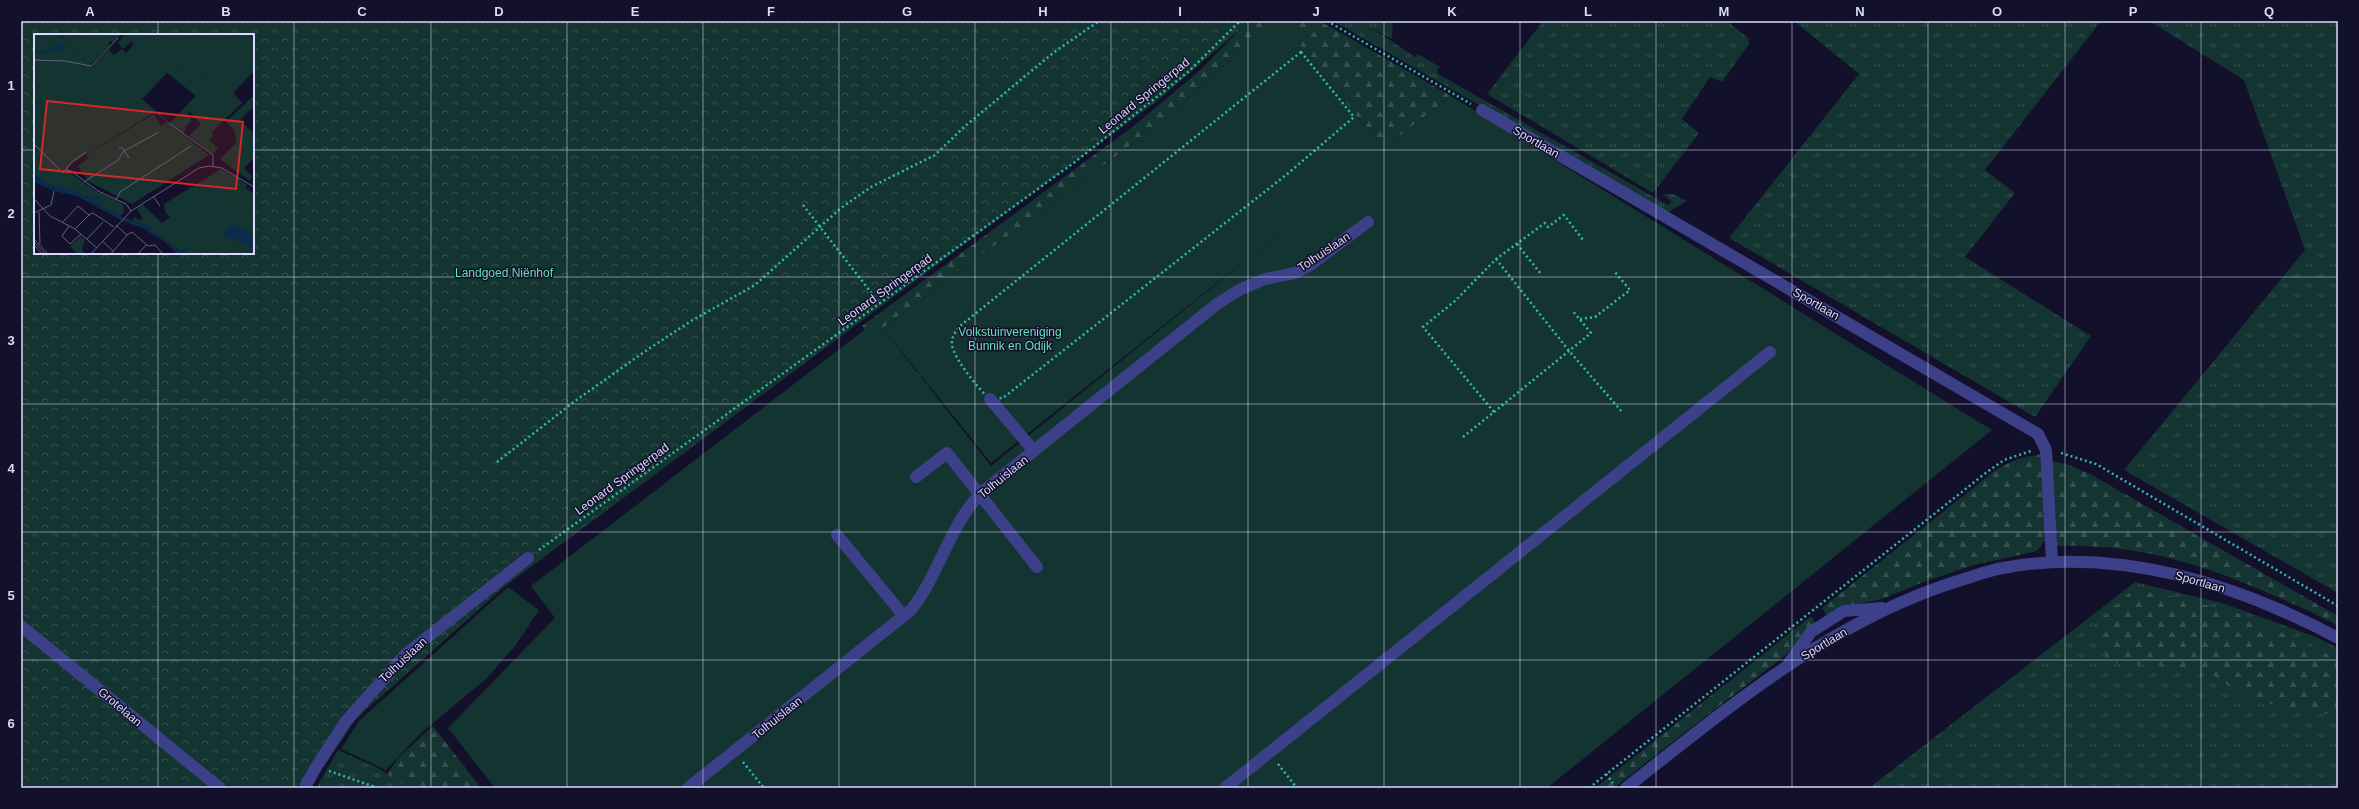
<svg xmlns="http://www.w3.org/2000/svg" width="2359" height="809" font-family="Helvetica,sans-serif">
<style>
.grass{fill:url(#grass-tufts)}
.forest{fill:url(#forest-firs)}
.park{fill:url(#park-crowns);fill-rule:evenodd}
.garden{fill:#133430}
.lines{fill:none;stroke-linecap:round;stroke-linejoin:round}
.path{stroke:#2fbda7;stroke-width:2.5;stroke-dasharray:2 3;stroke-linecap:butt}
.minor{stroke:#3b4089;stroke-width:12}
.grid{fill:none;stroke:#dad9ff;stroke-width:1;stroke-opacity:0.55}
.labels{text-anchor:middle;stroke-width:3;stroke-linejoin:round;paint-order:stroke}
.street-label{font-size:12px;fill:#dad9ff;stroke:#12102a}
.park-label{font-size:12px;fill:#63e2b5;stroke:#12102a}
.inset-road{fill:none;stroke:#62607f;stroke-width:1}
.view{fill:#d62828;fill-opacity:0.15;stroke:#d62828;stroke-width:2}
.inset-edge{fill:none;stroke:#dad9ff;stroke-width:2}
.neatline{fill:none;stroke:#dad9ff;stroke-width:1.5}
.grid-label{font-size:13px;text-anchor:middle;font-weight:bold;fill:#dad9ff}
</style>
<defs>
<pattern id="grass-tufts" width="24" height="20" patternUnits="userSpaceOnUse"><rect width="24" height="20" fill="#133430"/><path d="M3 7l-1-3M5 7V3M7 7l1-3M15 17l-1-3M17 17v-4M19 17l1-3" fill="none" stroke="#35514f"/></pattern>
<pattern id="forest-firs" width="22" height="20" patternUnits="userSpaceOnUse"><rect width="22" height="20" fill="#133430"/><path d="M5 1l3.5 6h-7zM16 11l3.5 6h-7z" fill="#35514f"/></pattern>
<pattern id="park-crowns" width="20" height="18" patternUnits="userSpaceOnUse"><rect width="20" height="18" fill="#133430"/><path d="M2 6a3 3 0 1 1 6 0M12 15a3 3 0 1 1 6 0" fill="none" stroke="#35514f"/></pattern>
</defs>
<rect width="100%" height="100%" fill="#12102a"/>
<!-- grass -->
<g class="grass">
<path d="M1333,21H1393L1392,39L1372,28L1415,57L1418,54L1440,67L1437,70L1438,74L1668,205L1672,202L1663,194H1673L1687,201L1667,213Z"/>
<path d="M1543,21H1727L1749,39V44L1722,82L1710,77L1682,119L1699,133L1653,193L1487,94Z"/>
<path d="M1794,21H2101L1985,170L2015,193L1965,257L2091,336L2035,417L1729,238L1859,74Z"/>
<path d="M2149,21H2338V593L2124,470L2305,250L2244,80Z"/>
<path d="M2135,582L2222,603L2316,637L2338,648V788H1869Z"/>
<path d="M338,750L378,768L409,788L335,786L318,788V785Z"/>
</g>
<!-- forest -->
<g class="forest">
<path d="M1249,21H1272L1161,123L883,328L993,470L931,419L862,326L1135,125L1198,72Z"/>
<path d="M1292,21H1320L1451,96L1383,149L1299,44L1308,34Z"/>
<path d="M2041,454L2046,539L2037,551L1974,565L1926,581L1882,599L1842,607L1827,616L1822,608L1997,469L2017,459Z"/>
<path d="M2052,461L2066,464L2090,474L2331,612L2338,615V626C2317,614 2296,605 2275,596C2203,564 2136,543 2057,546Z"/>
<path d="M2133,590L2171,596L2241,614L2338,659V716L2249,700L2206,670L2108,662L2096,624Z"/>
<path d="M1811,616L1816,624C1801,632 1795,648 1782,658C1726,701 1669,744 1614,788H1595Z"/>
<path d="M433,726L481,788H409L387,774L399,757Z"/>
</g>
<!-- park -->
<path class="park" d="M21,21H1250L1157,101L504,587L356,719L309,788H21ZM35,35H253V253H35Z"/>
<!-- garden -->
<g class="garden">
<path d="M1272,21H1292L1308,34L1299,44L1383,149L1451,96L1992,430L1547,788H495L448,728L555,618L531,586L876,321L991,466L1283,230L991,463L883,328L1161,123Z"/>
<path d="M508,587L539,610L516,645L487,678L420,734L386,770L341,749L359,721Z"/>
</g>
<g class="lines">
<!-- path -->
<g class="path">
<path d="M1327,21L1471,104"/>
<path d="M1301,52L1354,117L1286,175L1003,398L990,399C980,391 954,359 952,345C951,337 956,331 960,326Z"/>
<path d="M803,205L880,304"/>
<path d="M1517,244L1541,274"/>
<path d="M1496,259L1570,352L1623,413"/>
<path d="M1580,319L1595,317L1630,290L1614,271"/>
<path d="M1494,412L1591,333L1572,310"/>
<path d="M1463,437L1494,412L1423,327L1455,301L1496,259L1545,223L1548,227L1564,215L1583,240"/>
<path d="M2061,453L2096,464L2338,606"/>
<path d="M497,462L575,401L647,350L691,321L755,285L841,208L871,187L935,155L964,127L1053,53L1099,21"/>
<path d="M539,550L1075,162L1188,72L1240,21"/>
<path d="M743,762L764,788"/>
<path d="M1278,764L1297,788"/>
<path d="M329,771L378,788"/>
<path d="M1606,774L1613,783"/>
<path d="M1589,788L1987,472L2004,460L2031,451"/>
</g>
<!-- minor -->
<g class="minor">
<path d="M1482,110L2038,434L2046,450L2052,561"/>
<path d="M990,399L1034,451"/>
<path d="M916,477L947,453L1037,567"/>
<path d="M837,535L904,616"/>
<path d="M21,626L220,788"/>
<path d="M1789,663L1811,632L1844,611L1882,608"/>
<path d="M307,788L306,785L316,767L346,721L406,654L528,558"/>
<path d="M688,788L911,610C939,575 949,526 981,493L1217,304L1239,290L1265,279L1295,273L1309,266L1368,222"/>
<path d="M1225,788L1770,352"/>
<path d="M1626,788C1729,707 1833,619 1961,580C1975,576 1989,570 2003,568C2118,546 2237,584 2338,638"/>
</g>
</g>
<!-- grid -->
<path class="grid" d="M158,21V35M294,21V788M431,21V788M567,21V788M703,21V788M839,21V788M975,21V788M1111,21V788M1248,21V788M1384,21V788M1520,21V788M1656,21V788M1792,21V788M1928,21V788M2065,21V788M2201,21V788M21,150H35M253,150H2338M158,253V788M21,277H2338M21,404H2338M21,532H2338M21,660H2338"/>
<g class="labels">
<!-- street labels -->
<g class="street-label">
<text transform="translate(1144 96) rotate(-39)" y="4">Leonard Springerpad</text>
<text transform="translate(1536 142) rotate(30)" y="4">Sportlaan</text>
<text transform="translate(1324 252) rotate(-34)" y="4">Tolhuislaan</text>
<text transform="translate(885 290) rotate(-36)" y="4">Leonard Springerpad</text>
<text transform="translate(1816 304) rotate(30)" y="4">Sportlaan</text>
<text transform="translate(1003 477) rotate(-39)" y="4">Tolhuislaan</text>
<text transform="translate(622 479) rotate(-36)" y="4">Leonard Springerpad</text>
<text transform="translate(2200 582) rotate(16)" y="4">Sportlaan</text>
<text transform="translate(1824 644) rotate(-31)" y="4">Sportlaan</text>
<text transform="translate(403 660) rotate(-43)" y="4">Tolhuislaan</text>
<text transform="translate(120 707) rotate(40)" y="4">Grotelaan</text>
<text transform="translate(777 718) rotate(-39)" y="4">Tolhuislaan</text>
</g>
<!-- park labels -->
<g class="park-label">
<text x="504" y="277">Landgoed Niënhof</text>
<text x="1010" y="336">Volkstuinvereniging<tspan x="1010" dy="14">Bunnik en Odijk</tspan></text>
</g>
</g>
<!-- overview -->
<g transform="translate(34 34)">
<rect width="220" height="220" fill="#12102a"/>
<path d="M25,0H88L79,8L77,7L74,10L76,11L56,31ZM91,0H220V37L199,59L208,69L177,99L179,101L175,106L184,114L179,120L155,102L167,90L156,78L153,81L158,86L152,92L150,100L88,55L0,37L62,35L58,32L77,13L76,17L80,21L88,15L92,19L99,11L98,7L89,15L84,8ZM146,35L159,44L165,38L177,46L136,89L108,65L133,39L137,42ZM220,61V72L206,86L220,100V127L218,126L210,134L218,142L216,147L186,125L203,108L199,94L192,88ZM187,135L214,151L211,154L220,159V220H149L146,218L156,213L146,217L111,191L98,186L100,183L107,187L108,183L103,175L108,170L128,189L136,183L132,179L130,170ZM35,138L42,143L39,154L50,159L59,156L87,169L71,164L82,170L89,180L86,182L51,163L68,167L63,161H49L29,153L21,154L30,139Z" fill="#133430" fill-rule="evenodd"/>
<path d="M146,35L159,43L165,38L177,46L162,62L137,42ZM185,135L203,143L209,149L207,151L183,141ZM186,151L189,156H176L155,164L172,155ZM191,156L196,157L202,168L189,169L190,177L172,182L171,179L159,180L183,173L191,165ZM208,178H220V191L211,183ZM179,187L182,191L192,189L180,198L166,192ZM171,206L179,207L192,219L184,220L169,211Z" fill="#133430"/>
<path d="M47,202L51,205L48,216L52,220H43L36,212Z" fill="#133430"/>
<path d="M0,0H24L59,33L121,78L37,130L22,154L0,142ZM42,143L63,158L89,170L90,179L87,180L36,154Z" fill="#133430"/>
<path d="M120,80L127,92L133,88L175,121L98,170L54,147L44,132L54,124L52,121Z" fill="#133430"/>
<path d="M29,9L34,15L0,20V16L8,17ZM0,140L21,154L29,153L49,161L65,162L68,167L51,162L86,182L111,191L146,217L152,214L163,212L147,218L149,220H143L131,208L108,194L89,187L42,162L20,157L0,148ZM198,191L215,198L220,207V215L189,200Z" fill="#0c2a4d"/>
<path class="inset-road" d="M0,26L31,27L57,32L84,4M135,89L179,121V132M0,110L29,139L38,128L52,118M85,115L88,113L95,124M32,136L37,137L64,157L92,170L97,177M50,148L84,126L90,117L125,98M119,162L126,172M0,165L16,182L41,195L63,214M82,166L86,158L157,112M5,178L6,210M0,179L17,171L20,157M28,189L44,172L55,181L59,179L80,193M82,191L93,201L98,198L114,212M35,192L28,202L36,210L47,200M41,195L55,181M0,205L14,220M53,205L69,188M68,207L79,217M0,208L11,220M0,211L8,220M114,212L121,211L129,220M57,220L97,177L165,134L175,132L188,134L220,153M77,220L93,201M104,220L112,211"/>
<path class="view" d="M13,67L209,88L202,155L6,135Z"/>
<rect width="220" height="220" class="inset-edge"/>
</g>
<!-- border -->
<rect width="2359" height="809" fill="none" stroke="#12102a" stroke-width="44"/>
<rect x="22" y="22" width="2315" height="765" class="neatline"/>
<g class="grid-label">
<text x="90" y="16">A</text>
<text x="226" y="16">B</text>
<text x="362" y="16">C</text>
<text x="499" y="16">D</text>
<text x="635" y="16">E</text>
<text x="771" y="16">F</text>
<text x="907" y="16">G</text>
<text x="1043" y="16">H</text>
<text x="1180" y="16">I</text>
<text x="1316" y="16">J</text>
<text x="1452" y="16">K</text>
<text x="1588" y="16">L</text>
<text x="1724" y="16">M</text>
<text x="1860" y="16">N</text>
<text x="1997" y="16">O</text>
<text x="2133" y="16">P</text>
<text x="2269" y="16">Q</text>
<text x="11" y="90">1</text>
<text x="11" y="218">2</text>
<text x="11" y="345">3</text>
<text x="11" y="473">4</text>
<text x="11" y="600">5</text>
<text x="11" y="728">6</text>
</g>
</svg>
